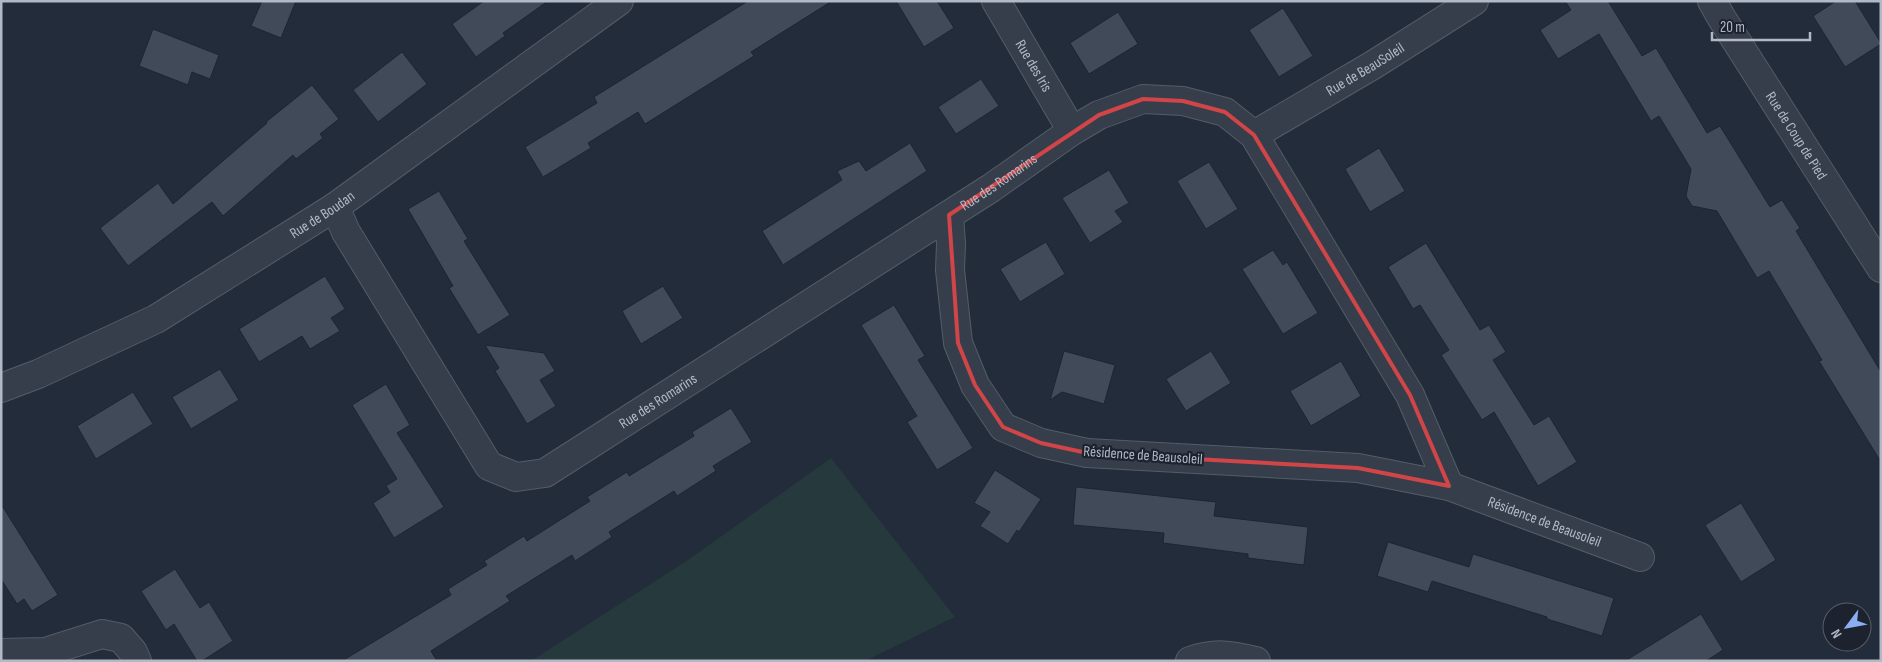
<svg xmlns="http://www.w3.org/2000/svg" width="1882" height="662" font-family="'Sofia Sans Condensed',sans-serif">
<style>
.green{fill:#26393c}
.building{fill:#404a59;stroke:#1e2531}
.lines{fill:none;stroke-linecap:round;stroke-linejoin:round}
.minor-casing{stroke:#555c68;stroke-width:30}
.minor{stroke:#373e4b;stroke-width:28}
.marked{fill:none;stroke:#cf4548;stroke-width:4;stroke-linejoin:round}
.labels{text-anchor:middle;stroke-width:4.5;stroke-linejoin:round;paint-order:stroke}
.street-label{font-size:15px;fill:#b2b9c6;stroke:#1c232f}
</style>
<rect width="100%" height="100%" fill="#232c3a"/>
<!-- green -->
<path class="green" d="M831,458L955,617L865,661H531L688,560Z"/>
<!-- building -->
<g class="building">
<path d="M262,1H296L281,38L251,26Z"/>
<path d="M484,1H548L503,33L505,36L476,57L452,24Z"/>
<path d="M748,1H832L751,52L754,56L645,124L638,112L588,143L591,148L543,177L525,147L597,103L594,97Z"/>
<path d="M896,1H937L954,28L924,47Z"/>
<path d="M1565,1H1608L1642,56L1656,48L1707,133L1720,126L1770,207L1782,200L1800,228L1796,231L1881,372V462L1819,361L1822,360L1769,271L1757,278L1717,211L1692,206L1686,196L1691,169L1659,116L1651,121L1599,34L1558,59L1540,30L1571,10Z"/>
<path d="M1836,1H1855L1881,43V44L1845,67L1813,16Z"/>
<path d="M1283,8L1313,56L1279,77L1249,30Z"/>
<path d="M1118,12L1138,44L1089,74L1070,43Z"/>
<path d="M153,29L219,55L210,79L192,72L188,85L139,66Z"/>
<path d="M402,52L427,84L378,122L353,90Z"/>
<path d="M981,79L999,106L956,134L938,107Z"/>
<path d="M312,85L339,119L320,134L323,138L296,159L293,155L223,216L212,202L128,266L100,228L158,183L173,204L267,123L266,122Z"/>
<path d="M910,143L927,171L783,265L762,231L842,180L837,171L859,161L866,171Z"/>
<path d="M1379,148L1405,191L1370,212L1345,169Z"/>
<path d="M1209,162L1238,209L1206,229L1177,181Z"/>
<path d="M1109,170L1129,203L1115,211L1123,222L1090,243L1062,198Z"/>
<path d="M439,191L468,239L464,241L510,315L478,335L449,288L453,286L408,209Z"/>
<path d="M1046,242L1065,274L1020,302L1000,269Z"/>
<path d="M1426,243L1480,330L1489,325L1506,352L1493,360L1534,425L1549,416L1577,462L1538,486L1494,412L1482,420L1441,355L1449,350L1420,305L1413,309L1388,267Z"/>
<path d="M1273,250L1283,265L1287,262L1318,313L1283,334L1242,269Z"/>
<path d="M325,276L345,309L331,318L340,331L310,349L302,336L259,362L239,329Z"/>
<path d="M663,286L683,318L641,344L622,311Z"/>
<path d="M894,305L925,356L918,360L973,448L937,470L907,422L917,416L861,325Z"/>
<path d="M485,345L544,353L555,371L540,380L556,406L527,424L495,371L499,368Z"/>
<path d="M1064,351L1115,365L1104,404L1062,392L1050,400Z"/>
<path d="M1211,351L1231,383L1186,411L1166,379Z"/>
<path d="M1341,361L1361,396L1311,426L1290,391Z"/>
<path d="M220,369L239,400L191,429L172,397Z"/>
<path d="M386,384L410,425L397,433L444,507L394,538L373,503L390,492L386,486L397,479L352,405Z"/>
<path d="M133,392L153,424L96,459L77,426Z"/>
<path d="M731,408L752,442L713,466L716,471L677,496L674,491L609,532L612,537L575,561L572,555L506,596L510,601L431,651L437,661H342L451,595L448,589L487,565L484,561L524,536L527,541L590,501L587,497L627,472L629,476L694,436L692,432Z"/>
<path d="M995,470L1041,499L1019,532L1017,530L1008,544L980,526L990,512L974,503Z"/>
<path d="M1076,487L1216,502L1214,516L1308,527L1304,565L1248,558V554L1163,543L1164,533L1073,525Z"/>
<path d="M1741,503L1776,560L1741,582L1705,525Z"/>
<path d="M1,504L58,595L32,611L24,599L17,604L1,579Z"/>
<path d="M1388,542L1469,567L1473,554L1614,598L1602,636L1547,619V617L1432,581L1428,592L1377,576Z"/>
<path d="M175,569L200,608L209,602L233,641L202,661H197L174,624L166,630L141,591Z"/>
<path d="M1701,614L1723,650L1706,661H1625Z"/>
</g>
<g class="lines">
<defs>
<g id="minor">
<path id="s1" d="M996,1L1072,131"/>
<path id="s2" d="M1712,1L1721,17L1881,268"/>
<path id="s3" d="M1254,135L1373,65L1474,1"/>
<path id="s4" d="M335,207L346,232L489,466L516,477L545,473L991,188L1072,131L1099,115L1143,99L1183,101L1225,112L1254,135L1410,395L1449,486L1358,468L1087,453L1041,443L1003,427L975,385L958,343L950,270L951,244L949,215"/>
<path id="s5" d="M1,388L38,374L156,319L335,207L619,1"/>
<path id="s6" d="M1449,486L1640,557"/>
<path d="M1,653L45,652L102,634L121,638L133,652L137,661"/>
<path d="M1190,661C1215,652 1231,655 1256,661"/>
</g>
</defs>
<!-- minor casing -->
<use href="#minor" class="minor-casing"/>
<!-- minor -->
<use href="#minor" class="minor"/>
</g>
<!-- marked area -->
<path class="marked" d="M1143,99L1183,101L1225,112L1254,135L1410,395L1449,486L1358,468L1087,453L1041,443L1003,427L975,385L958,343L949,215L1099,115Z"/>
<g class="labels">
<!-- street labels -->
<g class="street-label">
<text dy="5" stroke="none"><textPath href="#s1" startOffset="75">Rue des Iris</textPath></text>
<text dy="5" stroke="none"><textPath href="#s3" startOffset="129">Rue de BeauSoleil</textPath></text>
<text dy="5" stroke="none"><textPath href="#s2" startOffset="159">Rue de Coup de Pied</textPath></text>
<text dy="5" stroke="none"><textPath href="#s4" startOffset="899">Rue des Romarins</textPath></text>
<text dy="5" stroke="none"><textPath href="#s5" startOffset="366">Rue de Boudan</textPath></text>
<text dy="5" stroke="none"><textPath href="#s4" startOffset="494">Rue des Romarins</textPath></text>
<text transform="translate(1143 455) rotate(4)" y="5">Résidence de Beausoleil</text>
<text dy="5" stroke="none"><textPath href="#s6" startOffset="102">Résidence de Beausoleil</textPath></text>
</g>
</g>
<!-- border -->
<rect width="1882" height="662" fill="none" stroke="#b2b9c6" stroke-width="5"/>
<!-- north arrow -->
<g transform="translate(1847 627) rotate(238)"><circle r="24" fill="#1c232f" stroke="#585f6b"/>
<path d="M0-4L9 19L0 12L-9 19Z" fill="#8badf3"/>
<text y="-8" font-size="14" font-weight="bold" text-anchor="middle" fill="#b2b9c6">N</text>
</g>
<!-- scale -->
<path d="M1712 32v8h98v-8" fill="none" stroke="#b2b9c6" stroke-width="2.5"/>
<text x="1720" y="32" font-size="15" fill="#b2b9c6" stroke="#1c232f" stroke-width="4" paint-order="stroke">20 m</text>
</svg>
